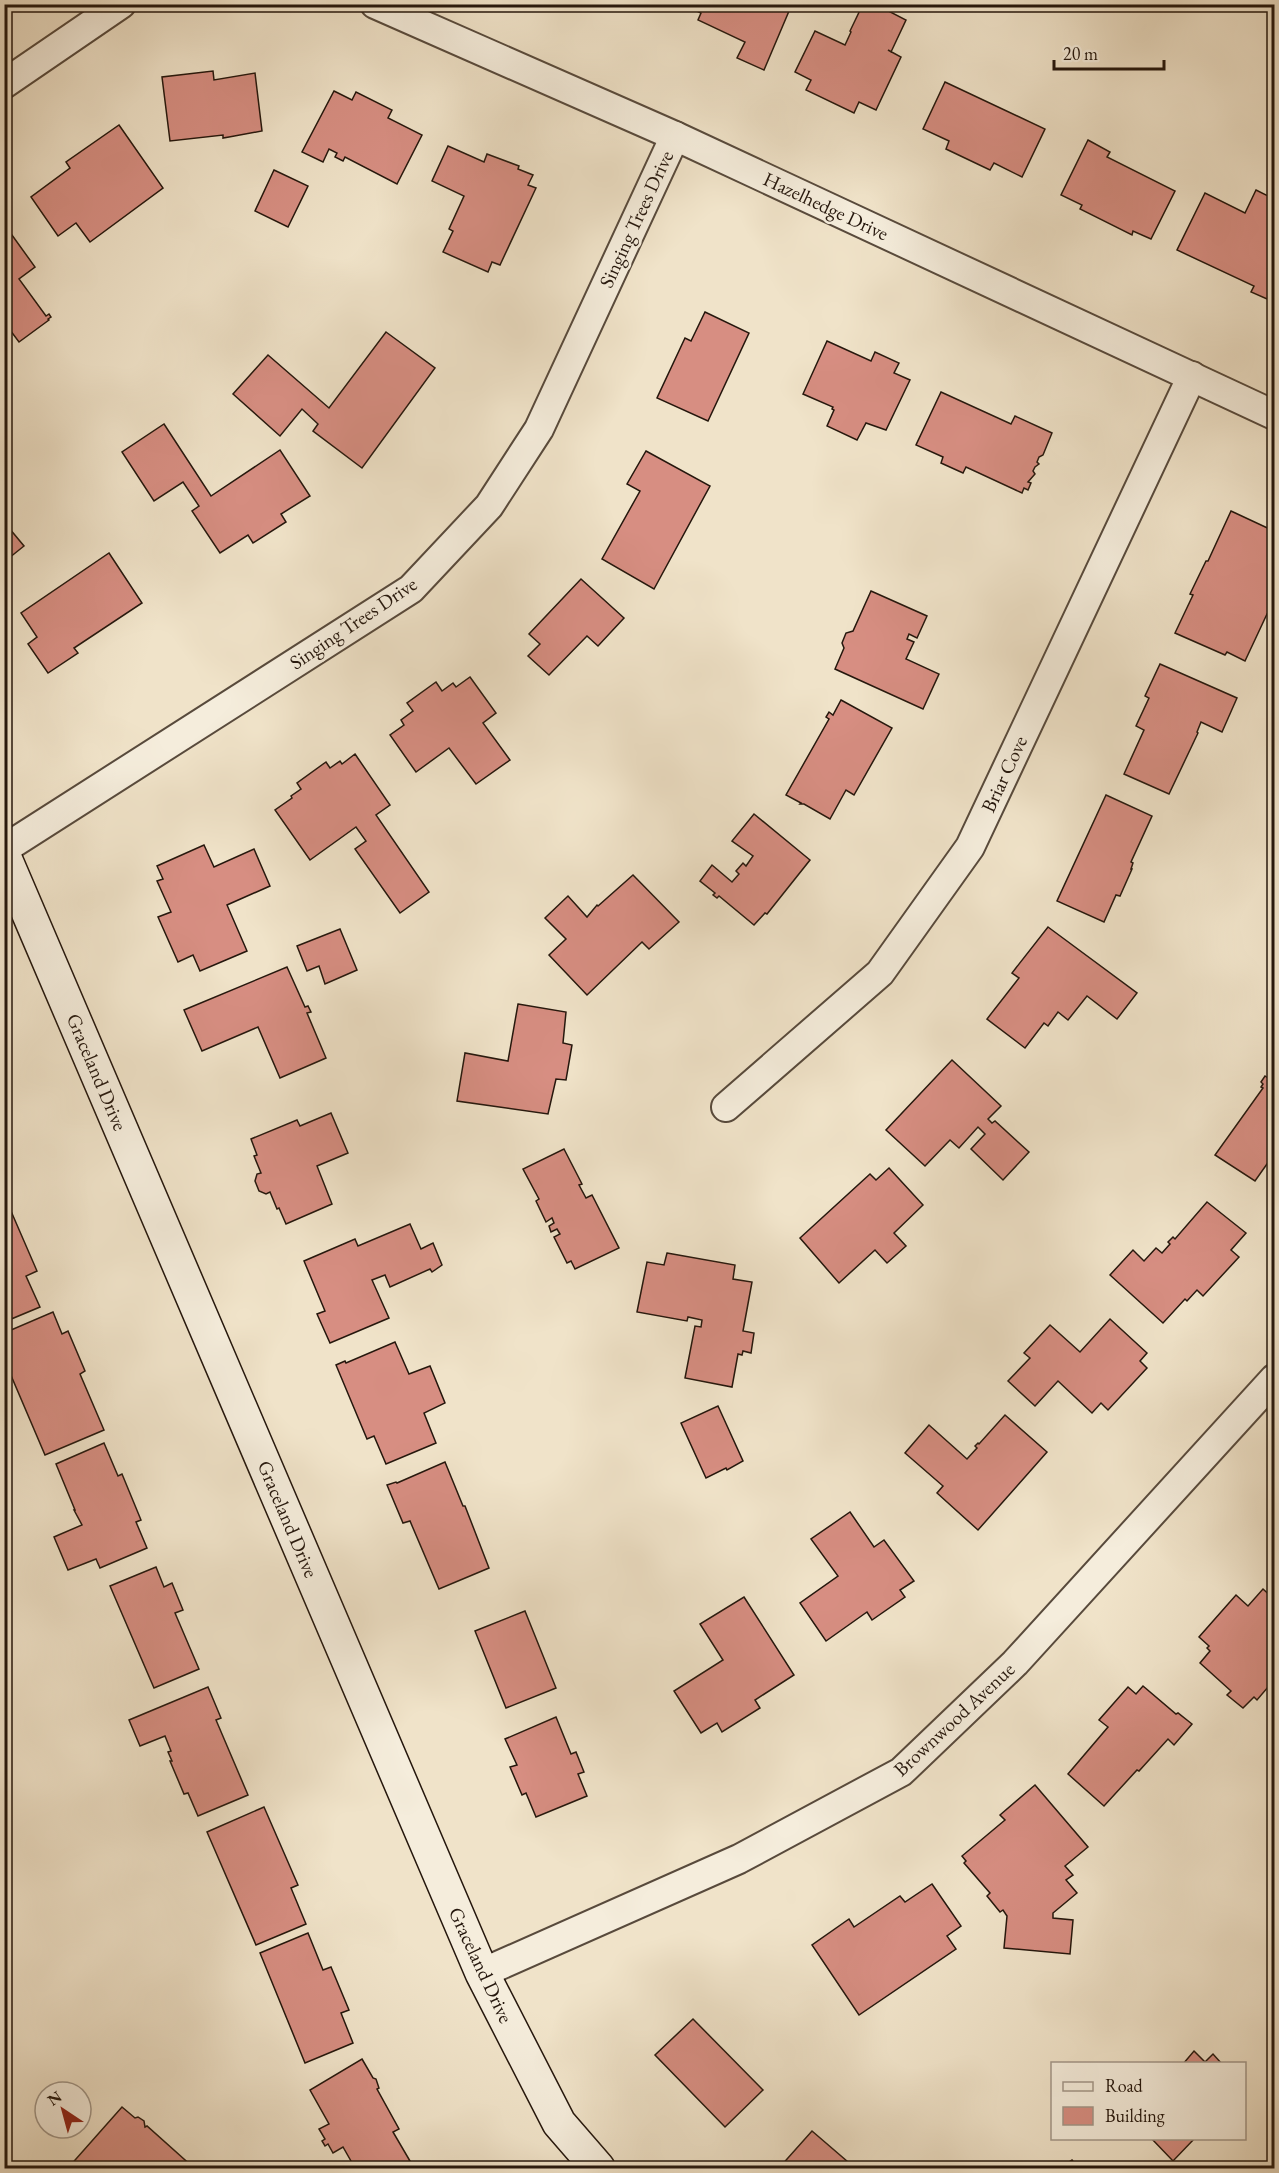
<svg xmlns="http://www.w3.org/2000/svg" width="1279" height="2173" font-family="'EB Garamond',serif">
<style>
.building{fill:#d78e82;stroke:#25170d;stroke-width:1.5}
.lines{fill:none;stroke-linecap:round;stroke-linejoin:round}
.street-casing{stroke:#584a3c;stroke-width:32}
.secondary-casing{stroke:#25170d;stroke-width:36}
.street{stroke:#f5eddc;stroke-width:28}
.secondary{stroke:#f5eddc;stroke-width:33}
.labels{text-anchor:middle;stroke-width:5;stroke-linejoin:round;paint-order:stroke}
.street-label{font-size:20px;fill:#25170d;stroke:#f5eddc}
</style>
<rect width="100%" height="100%" fill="#f0e3c9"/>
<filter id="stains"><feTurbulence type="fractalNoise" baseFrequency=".00333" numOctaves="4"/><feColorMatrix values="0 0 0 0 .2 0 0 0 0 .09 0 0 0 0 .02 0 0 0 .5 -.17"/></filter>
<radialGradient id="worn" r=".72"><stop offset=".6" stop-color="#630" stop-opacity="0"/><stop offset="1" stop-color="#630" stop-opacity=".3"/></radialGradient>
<!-- building -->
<g class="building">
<path d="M682,4H792L764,70L737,58L745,42L698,20L701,13Z"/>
<path d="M863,4H875L906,20L891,52L888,50L901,57L876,110L859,102L854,113L806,90L811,80L795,72L815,31L845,45L851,32L850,31Z"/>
<path d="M213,71L214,80L255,73L262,131L229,137L223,138V135L170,141L162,77Z"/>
<path d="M945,82L1045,129L1022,177L994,163L990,170L946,149L949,141L923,129Z"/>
<path d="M334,91L352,100L356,92L392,110L388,118L422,135L397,184L345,157L343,161L335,157L337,153L329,149L323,162L302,152Z"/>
<path d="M119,125L163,188L90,242L76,223L58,236L31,197L70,168L66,162Z"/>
<path d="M1088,140L1110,152L1107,157L1175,191L1151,239L1133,231L1132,235L1080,209L1082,205L1061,195Z"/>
<path d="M448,146L484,162L487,154L519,166L518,169L533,175L528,185L536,188L500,265L492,262L488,272L443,252L453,231L449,229L464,196L432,181Z"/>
<path d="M274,170L308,186L288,227L255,211Z"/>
<path d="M1256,190L1274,199V211L1268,225L1274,228V302L1251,292L1254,286L1177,250L1205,193L1245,213Z"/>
<path d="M4,224L35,267L19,279L46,316L49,314L51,317L48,319L49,320L19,342L4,322V303L7,301L4,298Z"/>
<path d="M705,312L749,333L708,421L657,398L685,338L691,341Z"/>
<path d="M386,332L435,368L362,468L313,431L318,424L302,409L280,436L233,394L268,355L329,408Z"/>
<path d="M827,341L871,361L875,352L899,363L894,373L910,380L886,430L866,423L857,440L827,426L834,410L832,409L833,407L803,394Z"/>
<path d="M941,392L1011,424L1015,416L1052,433L1043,455L1039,457L1037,462L1039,464L1035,467L1033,471L1035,474L1028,482L1031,483L1028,490L1024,488L1022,493L966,467L963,473L941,463L943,457L916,445Z"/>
<path d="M164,424L211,496L280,450L310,496L281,514L286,522L253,543L248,535L220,553L192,511L199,506L183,482L154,501L122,452Z"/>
<path d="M646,451L710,486L654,589L602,559L640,491L627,484Z"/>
<path d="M1231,511L1274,531L1273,554L1274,611L1272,617L1267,614L1245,661L1227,652L1225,655L1175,633L1193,595L1190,594L1206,561H1208Z"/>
<path d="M4,522L24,546L4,562Z"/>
<path d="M109,553L142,603L74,648L78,653L48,673L28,644L37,637L21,613Z"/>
<path d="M581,579L624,618L598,646L587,636L549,675L528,656L540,644L529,634Z"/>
<path d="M871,591L927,616L917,638L909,634L907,639L914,642L906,659L939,674L923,709L835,669L844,648L842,643L846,633L853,631Z"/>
<path d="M1160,664L1237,698L1222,732L1201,722L1197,732L1198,733L1169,794L1124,774L1144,730L1136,726L1149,698L1145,696Z"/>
<path d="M470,677L496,713L483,723L510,760L476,784L449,748L416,772L390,735L404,725L401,720L413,711L407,703L436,682L442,691L453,683L456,687Z"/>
<path d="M841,700L892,728L854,795L846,790L830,819L804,804H800L801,803L786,795L829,719L826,717L829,712L833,715Z"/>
<path d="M355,754L390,805L376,815L429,892L400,913L355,849L366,841L356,827L310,860L275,810L292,798L291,796L301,789L297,783L326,762L330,768L340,761L342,764Z"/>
<path d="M1106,795L1152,816L1131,862L1133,863L1131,869H1132L1120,896L1116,895L1104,922L1057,901Z"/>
<path d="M754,814L810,860L767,914L765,913L754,925L719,896L717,898L713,895L715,893L700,881L712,865L732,882L739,874L736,871L743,863L746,866L753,856L732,841Z"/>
<path d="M204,845L214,867L254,849L270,886L227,905L247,951L200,971L193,955L178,962L158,917L171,912L157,881L163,879L157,866Z"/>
<path d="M633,875L679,922L649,949L642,942L587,995L549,955L566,939L545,918L568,896L587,917L597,905L598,906Z"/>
<path d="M1048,927L1137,993L1117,1019L1087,996L1068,1020L1058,1012L1048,1026L1044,1023L1025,1048L987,1019L1019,978L1012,973Z"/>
<path d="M340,929L357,970L325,984L319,966L307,971L297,946Z"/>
<path d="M287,967L305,1007L308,1006L311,1012L307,1013L326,1058L280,1078L258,1027L202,1051L184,1010Z"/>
<path d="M518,1004L566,1012L563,1043L572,1045L566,1080L556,1079L548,1114L457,1101L465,1053L508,1061Z"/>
<path d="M952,1060L1001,1106L988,1119L992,1123L995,1121L1029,1152L1003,1180L971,1149L985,1134L978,1127L959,1148L950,1140L925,1166L886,1130Z"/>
<path d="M1274,1069V1154L1255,1181L1215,1155L1263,1088L1261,1087L1263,1084L1261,1082L1265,1076L1268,1078Z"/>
<path d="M331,1113L348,1153L317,1166L332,1204L286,1224L279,1208L277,1209L270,1192L266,1194L259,1191L255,1181L257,1174L261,1173L254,1156L257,1155L251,1139L297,1120L300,1126Z"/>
<path d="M564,1149L582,1184L579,1185L586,1198L592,1195L619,1248L575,1269L571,1261L567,1263L554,1237L560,1234L557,1229L551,1232L549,1226L554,1223L552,1218L546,1222L536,1201L539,1199L523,1169Z"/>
<path d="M889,1168L923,1205L894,1233L906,1246L887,1263L875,1250L839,1283L800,1238L870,1174L876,1180Z"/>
<path d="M4,1195L37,1271L26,1276L40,1307L4,1322Z"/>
<path d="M1207,1202L1246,1233L1231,1250L1239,1257L1203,1296L1197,1290L1187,1301L1185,1299L1163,1323L1110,1275L1133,1250L1144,1261L1156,1248L1162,1253L1170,1244L1168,1242L1173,1237L1175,1239Z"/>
<path d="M410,1224L421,1249L433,1243L442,1265L432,1272L430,1269L390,1287L385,1275L372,1280L389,1318L330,1343L317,1314L325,1311L304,1261L355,1239L358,1246Z"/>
<path d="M667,1253L735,1265L733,1279L752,1282L743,1331L754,1333L751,1353L743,1351L742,1355L738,1354L732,1387L685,1378L695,1326L701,1327L702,1320L688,1317L687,1321L637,1312L647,1262L664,1265Z"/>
<path d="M53,1312L62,1334L68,1331L85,1371L80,1374L104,1430L45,1455L4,1359V1333Z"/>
<path d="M1110,1319L1147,1353L1140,1361L1147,1368L1108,1410L1101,1403L1092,1413L1058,1381L1035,1406L1008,1381L1030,1358L1024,1353L1050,1325L1080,1352Z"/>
<path d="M395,1342L409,1374L430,1366L445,1403L424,1413L436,1443L386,1464L374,1436L367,1439L336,1365L345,1361L346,1363Z"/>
<path d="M718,1406L743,1461L727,1470L726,1468L706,1478L681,1423Z"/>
<path d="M1005,1415L1047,1452L978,1530L937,1493L943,1486L905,1453L929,1425L967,1459L977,1448L975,1446L978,1443L979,1444Z"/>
<path d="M104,1443L118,1476L122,1474L141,1520L136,1522L147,1548L100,1568L96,1559L68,1570L54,1537L82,1525L74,1510H75L56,1464Z"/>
<path d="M445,1462L463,1506H465L489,1568L439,1589L410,1521L403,1523L387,1485L396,1482L397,1483Z"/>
<path d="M850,1512L874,1547L884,1540L914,1581L900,1590L905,1597L872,1620L867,1612L826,1641L800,1603L838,1576L811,1539Z"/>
<path d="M156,1567L164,1587L172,1583L183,1610L175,1613L199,1669L154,1688L110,1586Z"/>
<path d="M1263,1589L1274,1599V1654L1272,1657L1274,1659V1680L1257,1700L1254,1697L1243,1708L1227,1695L1231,1691L1200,1663L1210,1651L1207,1648L1209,1646L1199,1637L1236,1595L1248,1606Z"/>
<path d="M744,1597L794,1675L755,1700L760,1708L722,1732L717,1723L701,1733L674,1691L723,1660L700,1624Z"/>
<path d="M525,1611L556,1688L506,1708L475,1631Z"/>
<path d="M1143,1686L1176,1714L1178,1713L1192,1724L1174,1745L1168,1739L1139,1771L1137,1770L1104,1806L1068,1774L1108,1727L1099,1720L1128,1687L1136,1694Z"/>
<path d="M208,1687L221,1718L216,1720L248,1795L198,1816L188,1793L184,1794L170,1761H172L168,1752L171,1751L165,1736L140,1746L129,1720Z"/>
<path d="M556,1717L571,1754L576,1752L584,1772L578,1774L587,1796L536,1817L526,1793L522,1795L510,1767L517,1765L505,1739Z"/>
<path d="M1035,1785L1088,1847L1065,1866L1073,1875L1066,1880L1077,1893L1053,1913V1918L1073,1920L1070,1954L1004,1948L1007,1916L1003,1910L1000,1912L987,1896L990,1893L964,1863L966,1861L962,1856L1005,1820L1000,1815Z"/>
<path d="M264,1807L298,1885L291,1888L306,1924L256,1945L207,1832Z"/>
<path d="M932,1884L961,1926L947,1936L956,1949L859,2015L812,1945L849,1919L854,1927L900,1896L905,1902Z"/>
<path d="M308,1933L323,1970L331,1967L349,2010L341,2013L353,2043L305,2063L260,1953Z"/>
<path d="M693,2019L763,2090L725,2127L655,2055Z"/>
<path d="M1194,2051L1205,2062L1213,2054L1222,2064H1183Z"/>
<path d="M362,2059L373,2078L376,2079L379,2088L377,2089L399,2129L393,2132L410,2161L396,2168H355L343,2147L333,2153L328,2144L325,2146L322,2141L325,2139L319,2129L329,2124L310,2090Z"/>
<path d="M122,2107L135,2118L138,2117L144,2121L145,2127L147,2126L194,2168H68Z"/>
<path d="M812,2131L855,2168H779Z"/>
<path d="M1151,2138H1195L1173,2161Z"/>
<path d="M1072,2160L1078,2168H1060Z"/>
</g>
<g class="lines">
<defs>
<g id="street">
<path d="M375,4L675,136L1274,415"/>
<path d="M4,84L121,4"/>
<path d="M4,849L411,589L489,506L539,429L675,136"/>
<path d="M726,1107L880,973L970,847L1192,376"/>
<path d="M482,1973L739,1859L901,1772L1015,1663L1274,1379"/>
</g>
<path id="secondary" d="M4,856L482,1973L559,2123L598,2168"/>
</defs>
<!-- street casing -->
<use href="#street" class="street-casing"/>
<!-- secondary casing -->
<use href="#secondary" class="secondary-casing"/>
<!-- street -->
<use href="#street" class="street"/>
<!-- secondary -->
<use href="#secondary" class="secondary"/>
</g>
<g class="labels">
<!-- street labels -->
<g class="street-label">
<text transform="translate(826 206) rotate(25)" y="7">Hazelhedge Drive</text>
<text transform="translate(636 219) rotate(-65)" y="7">Singing Trees Drive</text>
<text transform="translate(353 623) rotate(-34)" y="7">Singing Trees Drive</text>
<text transform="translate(1004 774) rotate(-65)" y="7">Briar Cove</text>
<text transform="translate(97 1072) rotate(67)" y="7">Graceland Drive</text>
<text transform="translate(288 1519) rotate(67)" y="7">Graceland Drive</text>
<text transform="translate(954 1719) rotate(-43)" y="7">Brownwood Avenue</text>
<text transform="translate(481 1965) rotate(65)" y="7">Graceland Drive</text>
</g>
</g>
<!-- margin -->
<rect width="1279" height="2173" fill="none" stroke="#f0e3c9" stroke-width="24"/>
<rect x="6" y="6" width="1267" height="2161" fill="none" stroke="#25170d" stroke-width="3"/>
<rect x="12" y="12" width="1255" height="2149" fill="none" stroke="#25170d" stroke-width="1.5"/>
<!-- legend -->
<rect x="1051" y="2062" width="195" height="78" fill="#f5eddc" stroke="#a29789" stroke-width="1.5"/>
<rect x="1063" y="2082" width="30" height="9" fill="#f5eddc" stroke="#a29789" stroke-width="1.5"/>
<text x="1105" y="2092" font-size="18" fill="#25170d">Road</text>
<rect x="1063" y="2107" width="30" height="18" fill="#d78e82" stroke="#a29789" stroke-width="1.5"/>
<text x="1105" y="2122" font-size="18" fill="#25170d">Building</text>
<!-- north arrow -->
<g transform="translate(63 2110) rotate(324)"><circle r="28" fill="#f5eddc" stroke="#a29789" stroke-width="1.5"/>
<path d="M0-4.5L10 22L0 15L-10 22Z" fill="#8f2418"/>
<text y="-9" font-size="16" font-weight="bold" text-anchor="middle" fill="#25170d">N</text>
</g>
<!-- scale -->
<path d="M1054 60v9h110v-9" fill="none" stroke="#25170d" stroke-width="3"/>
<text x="1063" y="60" font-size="18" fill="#25170d" stroke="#f5eddc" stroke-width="4.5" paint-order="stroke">20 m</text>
<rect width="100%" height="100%" filter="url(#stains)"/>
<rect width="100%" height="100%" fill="url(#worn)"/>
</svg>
